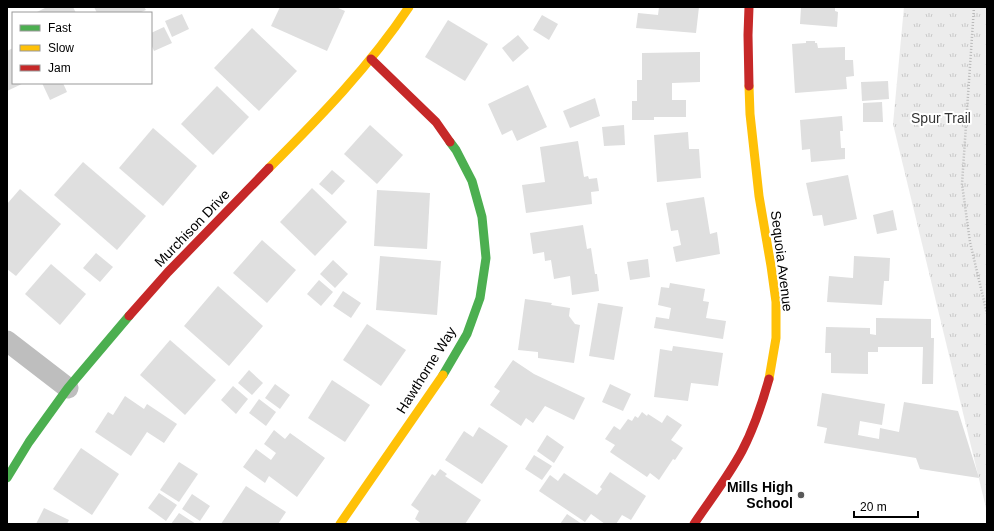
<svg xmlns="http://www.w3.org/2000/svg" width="994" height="531" font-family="Arial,sans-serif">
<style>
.park{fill:url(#park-tufts)}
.building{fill:#dfdfdf}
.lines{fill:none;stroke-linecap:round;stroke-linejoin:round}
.path{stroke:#b9b9b9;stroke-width:2.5;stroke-dasharray:1 2;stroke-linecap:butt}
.street{stroke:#bebebe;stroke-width:21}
.fast{stroke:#4caf50;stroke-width:9}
.slow{stroke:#ffc107;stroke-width:9}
.jam{stroke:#c62828;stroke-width:9}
.poi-dot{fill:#595959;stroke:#fff;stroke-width:1.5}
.labels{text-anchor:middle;stroke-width:4;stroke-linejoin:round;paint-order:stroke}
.park-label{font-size:14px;fill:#333;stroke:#fff}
.street-label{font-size:14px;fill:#000;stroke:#fff}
.poi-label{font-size:14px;font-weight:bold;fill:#000;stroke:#fff;text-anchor:end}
</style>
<defs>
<pattern id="park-tufts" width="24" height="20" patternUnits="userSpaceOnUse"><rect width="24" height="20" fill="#ececec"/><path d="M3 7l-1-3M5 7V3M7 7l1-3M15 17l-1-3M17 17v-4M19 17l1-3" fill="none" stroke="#c9c9c9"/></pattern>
</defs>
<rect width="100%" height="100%" fill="#fff"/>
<!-- park -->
<path class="park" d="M904,7H987V512L893,124Z"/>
<!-- building -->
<g class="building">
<path d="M47,7H73L76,13H35Z"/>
<path d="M94,7H144L146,10L139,13H97Z"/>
<path d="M280,7H336L345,11L327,51L271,26Z"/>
<path d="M659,7H699L696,33L636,28L638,13L658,15Z"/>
<path d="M801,7H835V11L838,12L837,27L800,24Z"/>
<path d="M182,14L189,29L172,37L165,21Z"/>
<path d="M542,15L558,24L549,40L533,30Z"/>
<path d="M448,20L488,44L465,81L425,57Z"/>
<path d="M164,27L172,43L154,51L151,44V33Z"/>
<path d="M252,28L297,71L259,111L214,68Z"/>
<path d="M518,35L529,48L513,62L502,48Z"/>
<path d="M806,41H815V43H817L818,48L845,47V60H853L854,76L846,77L847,89L795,93L792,44L806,43Z"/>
<path d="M13,48V83H24L7,91V51Z"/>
<path d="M700,52V82L672,83V100H686V117H654V120H632V101H637V80H642V53Z"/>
<path d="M888,81L889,99L862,101L861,82Z"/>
<path d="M42,83H63L67,92L50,100Z"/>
<path d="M528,85L547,127L517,141L512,130L502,135L488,104Z"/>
<path d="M217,86L249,117L213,155L181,124Z"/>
<path d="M595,98L600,116L570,128L563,111Z"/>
<path d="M882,102L883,122H863V103Z"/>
<path d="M842,116L843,131H840L841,148H845V159L811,162L810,149L802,150L800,120Z"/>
<path d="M370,125L403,155L377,184L344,154Z"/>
<path d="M624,125L625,145L604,146L602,127Z"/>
<path d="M153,128L197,166L163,206L119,168Z"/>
<path d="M688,132L689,149H699L701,178L657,182L654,135Z"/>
<path d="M578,141L584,177L588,176L589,179L597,178L599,191L591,192L592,204L526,213L522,185L545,182L540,147Z"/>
<path d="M83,162L146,216L117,250L54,195Z"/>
<path d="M332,170L345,181L332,195L319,184Z"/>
<path d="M848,175L857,219L824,226L822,215L813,216L806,183Z"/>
<path d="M312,188L347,222L315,256L280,222Z"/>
<path d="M20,189L61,224L16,276L7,269V204Z"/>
<path d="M377,190L430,193L427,249L374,246Z"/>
<path d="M704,197L710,234L717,232L720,254L676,262L673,247L681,245L678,230L671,231L666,203Z"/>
<path d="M893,210L897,230L877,234L873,215Z"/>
<path d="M583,225L587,249L591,248L595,274H597L599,291L572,295L570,276L554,279L551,260L545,261L544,252L533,254L530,233Z"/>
<path d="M262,240L296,270L267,303L233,273Z"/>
<path d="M96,253L113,267L100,282L83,268Z"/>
<path d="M380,256L441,261L437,315L376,310Z"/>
<path d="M854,256L890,258L889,281H884L882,305L827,302L829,276L853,278Z"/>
<path d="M648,259L650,277L630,280L627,262Z"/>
<path d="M333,260L348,274L335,288L320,274Z"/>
<path d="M51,264L86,294L60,325L25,294Z"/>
<path d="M319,280L333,292L321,306L307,294Z"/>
<path d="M670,283L705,289L703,301L709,302L706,318L726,321L723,339L654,328L656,317L669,319L671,308L658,305L661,287L669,288Z"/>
<path d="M218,286L263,326L229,366L184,326Z"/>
<path d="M343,291L361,303L351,318L333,306Z"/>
<path d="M525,299L552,303L551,305L570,308L569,316L575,324L580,325L574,363L538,358V352L518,350Z"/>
<path d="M598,303L623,307L614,360L589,356Z"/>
<path d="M876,318L931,319V338H934L933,384H922L923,347H878V352H868V374L831,373V353H825L826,327L870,328V334L876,335Z"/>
<path d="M367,324L406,350L381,386L343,360Z"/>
<path d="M170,340L216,380L185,415L140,375Z"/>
<path d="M673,346L723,353L718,386L691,383L688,401L654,397L660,349L672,351Z"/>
<path d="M513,360L534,374L585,398L574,420L545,406L533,423L526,418L521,426L490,405L500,391L494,387Z"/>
<path d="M249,370L263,383L252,395L238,383Z"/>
<path d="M332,380L370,405L345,442L308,418Z"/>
<path d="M275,384L290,395L280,409L265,398Z"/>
<path d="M610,384L631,394L623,411L602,402Z"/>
<path d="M233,386L248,399L236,414L221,400Z"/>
<path d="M822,393L885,404L882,425L860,421L858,435L879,439L880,428L899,432L904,402L958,411L979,478L920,469L916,458L824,443L827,428L817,426Z"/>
<path d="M125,396L144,409L147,404L177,424L164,443L147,432L131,456L95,432L108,412L113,415Z"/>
<path d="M259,399L276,412L266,426L249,413Z"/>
<path d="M642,412L647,416L648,414L662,423L667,415L682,425L671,440L683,448L675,460L673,459L659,480L650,473L647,477L610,452L615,445L605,439L614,426L620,430L628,419L632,421L635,416L638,418Z"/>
<path d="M479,427L508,446L482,484L445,460L464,431L473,437Z"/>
<path d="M274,430L285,439L290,433L325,458L297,497L269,476L265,483L243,467L256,449L271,460L276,453L264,444Z"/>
<path d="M547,435L564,447L554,463L537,451Z"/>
<path d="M81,448L119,474L92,515L53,489Z"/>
<path d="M534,455L552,466L542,480L525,469Z"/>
<path d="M179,462L198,474L179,502L160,490Z"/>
<path d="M440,469L447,474L445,476L481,500L465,524H422L415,519L419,511L411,505L432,474L435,476Z"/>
<path d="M610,472L646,496L631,520L622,515L616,524H605L591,514L585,522L539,491L550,475L558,481L564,473L597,495L602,489L600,487Z"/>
<path d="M246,486L286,512L278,524H221Z"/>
<path d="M159,493L177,505L166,521L148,508Z"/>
<path d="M192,494L210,506L200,521L182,509Z"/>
<path d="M44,508L69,520L67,524H36Z"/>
<path d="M179,513L196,524H171Z"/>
<path d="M567,514L582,524H560Z"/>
</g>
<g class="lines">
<!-- path -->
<path class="path" d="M974,7L962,184L970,242L987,314"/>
<!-- street -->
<path class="street" d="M7,341L68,388"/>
<!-- fast -->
<g class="fast">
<path d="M443,375L467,334L480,298L486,258L482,217L472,181L456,150L450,142"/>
<path d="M7,478L29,442L68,388L129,316"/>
</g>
<!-- slow -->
<g class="slow">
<path d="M749,86L750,114L759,196L771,266L776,302V338L769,379"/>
<path d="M269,168C320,117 369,67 409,7"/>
<path d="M340,524L443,375"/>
</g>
<!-- jam -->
<g class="jam">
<path d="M749,7L748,35L749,86"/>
<path d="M371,59L436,122L450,142"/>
<path d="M129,316L168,272L269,168"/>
<path d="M694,524C710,500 728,477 742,451C754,428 762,404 769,379"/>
</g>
</g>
<!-- markers -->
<circle class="poi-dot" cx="801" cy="495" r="4"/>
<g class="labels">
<!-- park labels -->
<g class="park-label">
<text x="941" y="123">Spur Trail</text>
</g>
<!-- street labels -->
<g class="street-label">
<text transform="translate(192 228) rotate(-46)" y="5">Murchison Drive</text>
<text transform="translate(782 261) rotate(83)" y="5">Sequoia Avenue</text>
<text transform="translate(426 370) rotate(-58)" y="5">Hawthorne Way</text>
</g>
<!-- poi labels -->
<g class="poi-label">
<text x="793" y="492">Mills High<tspan x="793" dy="16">School</tspan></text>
</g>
</g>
<!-- border -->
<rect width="994" height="531" fill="none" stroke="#000000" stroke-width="16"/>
<!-- legend -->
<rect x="12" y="12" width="140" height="72" fill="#ffffff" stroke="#999999"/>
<rect x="20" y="25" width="20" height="6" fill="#4caf50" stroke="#999999"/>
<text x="48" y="32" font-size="12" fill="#000000">Fast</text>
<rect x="20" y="45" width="20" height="6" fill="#ffc107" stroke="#999999"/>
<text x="48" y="52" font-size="12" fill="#000000">Slow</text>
<rect x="20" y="65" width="20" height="6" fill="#c62828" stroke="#999999"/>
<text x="48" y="72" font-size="12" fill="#000000">Jam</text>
<!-- scale -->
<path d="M854 511v6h64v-6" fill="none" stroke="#000000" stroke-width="2"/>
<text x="860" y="511" font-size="12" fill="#000000" stroke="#ffffff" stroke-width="3" paint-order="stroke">20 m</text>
</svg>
